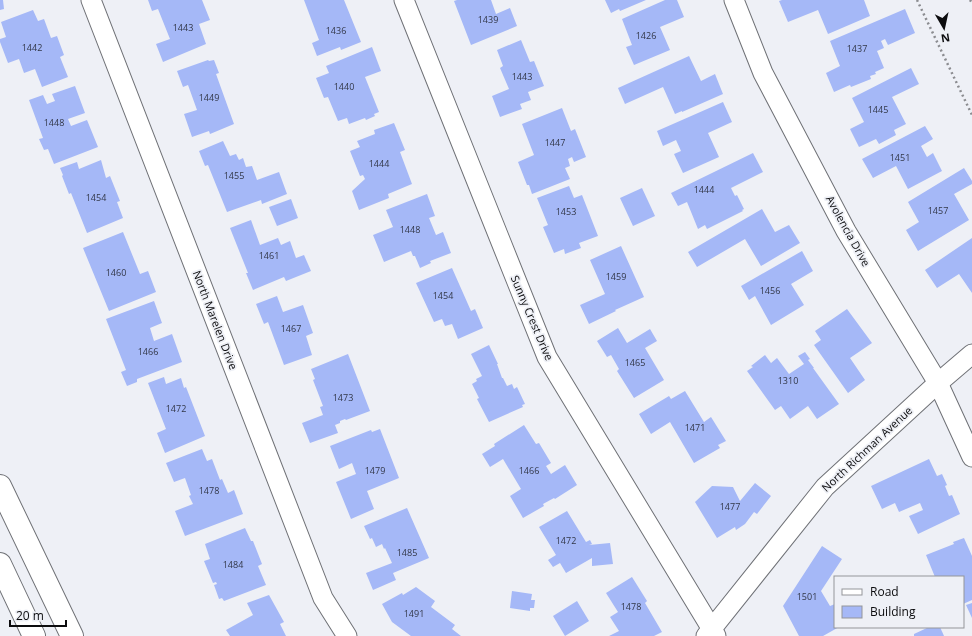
<svg xmlns="http://www.w3.org/2000/svg" width="972" height="636" font-family="'Open Sans',sans-serif">
<style>
.building{fill:#a5b8f7}
.lines{fill:none;stroke-linecap:round;stroke-linejoin:round}
.minor-casing{stroke:#6f7176;stroke-width:21}
.major-casing{stroke:#6f7176;stroke-width:24}
.path{stroke:#8b8c90;stroke-width:2.5;stroke-dasharray:2 3;stroke-linecap:butt}
.minor{stroke:#fff;stroke-width:19}
.major{stroke:#fff;stroke-width:22}
.labels{text-anchor:middle;stroke-width:3.5;stroke-linejoin:round;paint-order:stroke}
.number-label{font-size:9px;fill:#323748}
.street-label{font-size:11px;fill:#0c0c0e;stroke:#eef0f6}
</style>
<rect width="100%" height="100%" fill="#eef0f6"/>
<!-- building -->
<g class="building">
<path d="M0,0H3L4,9L0,10Z"/>
<path d="M148,0H202L210,20L199,24L206,44L163,62L156,44L170,39L158,9L152,11Z"/>
<path d="M304,0H344L361,42L341,50L340,47L317,56L312,43L319,40Z"/>
<path d="M457,0H491L496,14L510,8L517,26L471,45L454,1Z"/>
<path d="M605,0H646L620,11L619,9L611,13Z"/>
<path d="M665,0H677L684,17L660,27L670,50L634,65L626,47L632,45L622,19Z"/>
<path d="M782,0H864L870,16L828,34L818,10L788,22L779,1Z"/>
<path d="M905,9L915,33L888,45L885,39L881,41L884,48L877,51L884,68L875,72L876,74L870,76L871,79L851,87L850,85L834,92L826,73L840,66L830,41Z"/>
<path d="M33,10L38,21L44,19L51,38L57,36L64,55L60,57L68,77L42,87L35,69L24,73L19,59L8,63L0,42V39L6,37L1,22Z"/>
<path d="M521,40L530,62L534,61L544,86L528,92L531,100L520,104L522,109L500,117L492,96L509,89L500,68L503,66L497,50Z"/>
<path d="M372,47L381,71L365,77L379,112L374,114L375,116L366,120L365,118L349,124L347,118L338,121L328,97L324,98L316,78L329,73L326,66Z"/>
<path d="M689,56L701,81L715,74L723,94L682,112V111L675,114L663,87L625,104L618,88Z"/>
<path d="M208,60L209,61L214,60L219,73L216,74L234,124L210,134L209,131L192,137L184,114L197,110L188,85L183,87L177,71Z"/>
<path d="M911,68L919,84L892,97L906,124L894,130L896,135L879,144L876,139L859,147L850,129L864,122L852,98Z"/>
<path d="M75,86L85,113L68,119L71,126L87,120L98,147L54,164L48,149L44,150L39,139L43,138L29,100L43,95L47,104L55,101L52,94Z"/>
<path d="M723,102L732,122L708,133L719,157L683,173L674,154L681,151L676,140L663,146L657,131Z"/>
<path d="M562,108L571,131L575,129L586,157L574,162L572,157L568,159L570,166L565,168L570,179L532,194L529,185H527L518,162L534,155L522,124Z"/>
<path d="M394,123L405,150L400,152L412,184L388,194L389,198L359,210L352,191L365,179L363,175L360,176L350,151L360,147L357,141L375,134L374,130Z"/>
<path d="M925,126L933,139L921,146L927,157L933,153L942,171L908,189L896,166L873,178L862,159Z"/>
<path d="M223,141L230,156L236,154L239,160L243,158L246,167L252,166L257,180L279,172L287,194L262,204L261,200L227,212L208,165L205,166L199,151Z"/>
<path d="M753,153L763,172L731,188L735,196L737,195L744,209L742,210L743,211L707,229L705,225L698,229L687,202L678,206L671,193Z"/>
<path d="M101,160L106,178L110,176L120,201L117,202L123,218L87,233L71,193L69,194L62,176L63,175L60,168L77,162L79,169Z"/>
<path d="M964,168L972,181V184L954,194L969,220L918,251L906,230L919,222L908,202Z"/>
<path d="M569,186L574,198L582,195L598,236L579,243L581,248L565,254L564,249L554,253L543,227L548,225L537,198Z"/>
<path d="M642,188L655,216L633,226L620,198Z"/>
<path d="M427,194L435,216L429,218L436,235L443,232L451,253L430,261L431,263L420,268L415,256H413L411,251L384,262L373,235L393,227L386,210Z"/>
<path d="M291,199L298,218L277,226L269,207Z"/>
<path d="M762,209L775,232L789,225L800,243L761,266L745,239L697,267L688,252Z"/>
<path d="M251,220L260,245L278,238L281,245L290,241L296,258L304,255L311,271L286,281L284,277L253,290L246,273H248L230,228Z"/>
<path d="M123,232L140,274L148,271L156,292L109,311L83,248Z"/>
<path d="M972,238V293L959,274L937,288L925,270Z"/>
<path d="M621,246L644,297L615,310L616,311L589,324L580,305L605,294L590,260Z"/>
<path d="M802,251L813,271L791,284L804,305L771,325L755,296L749,300L741,286Z"/>
<path d="M452,268L471,311L475,309L483,328L458,339L452,324L445,326L442,319L434,322L416,283Z"/>
<path d="M277,296L283,312L303,305L313,333L306,336L312,355L284,365L268,322L264,324L256,304Z"/>
<path d="M154,301L162,323L150,328L154,341L172,334L182,362L137,379V382L127,386L121,372L126,370L106,319Z"/>
<path d="M847,309L872,343L850,358L865,380L848,393L814,345L821,340L815,331Z"/>
<path d="M618,328L627,343L650,329L657,341L645,348L664,380L634,398L617,371L619,369L611,355L607,357L597,341Z"/>
<path d="M489,345L498,364H497L502,378H503L507,386L512,384L514,389L517,387L525,404L522,405L523,407L489,422L477,399L479,398L472,384L477,381L476,379L482,376L471,354Z"/>
<path d="M805,352L810,359L808,360L814,368H813L839,404L817,419L808,406L790,419L781,406L775,410L747,371L753,367L751,366L765,355L771,363L777,358L789,374L804,364L798,356Z"/>
<path d="M348,354L370,411L346,420L345,419L340,421V423L335,425L338,433L310,443L302,423L323,415L320,407L323,406L313,380L315,379L311,369Z"/>
<path d="M164,377L166,384L181,378L184,388L186,387L205,436L165,453L157,433L166,429L148,383Z"/>
<path d="M685,391L704,422L711,417L726,441L718,445L720,448L694,463L670,422L651,434L639,414L669,396L671,399Z"/>
<path d="M524,425L536,444L539,443L551,463L546,466L551,474L565,465L577,485L555,499L554,498L543,504L544,506L523,518L510,496L521,489L503,459L490,467L482,454L495,446L494,444Z"/>
<path d="M380,429L399,478L367,491L374,509L351,519L336,482L356,474L352,463L339,469L330,446L371,430L372,432Z"/>
<path d="M202,449L207,461L212,459L220,480L222,479L228,493L234,490L243,514L185,536L175,511L193,504L189,496L191,495L185,478L174,482L166,463Z"/>
<path d="M929,459L937,476L942,474L947,485L945,486L949,496L952,495L960,514L918,534L909,516L923,510L920,503L899,512L895,503L882,509L871,486Z"/>
<path d="M755,483L771,496L757,514L754,512L745,524L736,530L735,527L717,538L695,502L712,486L733,487L740,501Z"/>
<path d="M407,508L429,558L393,573L396,580L373,590L366,573L392,563L385,548L384,549L382,544L376,547L372,538L370,539L364,526Z"/>
<path d="M567,511L586,542L590,540L592,544L589,545L610,543L613,564L592,566V558L566,573L560,563L553,567L548,560L556,555L539,527Z"/>
<path d="M245,528L251,541H253L262,564L258,566L266,585L224,601L222,598L219,599L214,585L217,584L216,582L213,583L204,561L210,559L205,544Z"/>
<path d="M964,538L972,556V600L963,604V577H935L926,555L954,544L953,542Z"/>
<path d="M822,546L842,559L821,591L830,606L835,604V627H839L823,636H799L783,606Z"/>
<path d="M632,577L647,601L645,603L662,632L654,636H609L619,631L610,617L618,612L606,593Z"/>
<path d="M416,587L435,601L431,607L455,625L452,629L461,636H411L392,622L382,604L402,593L403,595Z"/>
<path d="M512,591L532,594L531,600H535L534,608H530V611L510,608Z"/>
<path d="M269,595L284,622L280,624L286,636H230L226,630L253,615L247,603Z"/>
<path d="M577,601L589,621L565,636L553,616Z"/>
<path d="M972,603V618L966,605Z"/>
<path d="M929,627H940L944,636H914V634Z"/>
</g>
<g class="lines">
<defs>
<g id="minor">
<path d="M91,0L323,598L347,636"/>
<path d="M404,0L547,357L716,636"/>
<path d="M734,0L763,73L846,231L938,383L972,457"/>
<path d="M706,636L825,487L938,383L972,354"/>
</g>
<g id="major">
<path d="M0,486L72,636"/>
<path d="M0,564L34,636"/>
</g>
</defs>
<!-- minor casing -->
<use href="#minor" class="minor-casing"/>
<!-- major casing -->
<use href="#major" class="major-casing"/>
<!-- path -->
<g class="path">
<path d="M917,0L972,115"/>
<path d="M970,0L972,3"/>
</g>
<!-- minor -->
<use href="#minor" class="minor"/>
<!-- major -->
<use href="#major" class="major"/>
</g>
<g class="labels">
<!-- number labels -->
<g class="number-label">
<text x="488" y="23">1439</text>
<text x="183" y="31">1443</text>
<text x="336" y="34">1436</text>
<text x="646" y="39">1426</text>
<text x="32" y="51">1442</text>
<text x="857" y="52">1437</text>
<text x="522" y="80">1443</text>
<text x="344" y="90">1440</text>
<text x="209" y="101">1449</text>
<text x="878" y="113">1445</text>
<text x="54" y="126">1448</text>
<text x="555" y="146">1447</text>
<text x="900" y="161">1451</text>
<text x="379" y="167">1444</text>
<text x="234" y="179">1455</text>
<text x="704" y="193">1444</text>
<text x="96" y="201">1454</text>
<text x="938" y="214">1457</text>
<text x="566" y="215">1453</text>
<text x="410" y="233">1448</text>
<text x="269" y="259">1461</text>
<text x="116" y="276">1460</text>
<text x="616" y="280">1459</text>
<text x="770" y="294">1456</text>
<text x="443" y="299">1454</text>
<text x="291" y="332">1467</text>
<text x="148" y="355">1466</text>
<text x="635" y="366">1465</text>
<text x="788" y="384">1310</text>
<text x="343" y="401">1473</text>
<text x="176" y="412">1472</text>
<text x="695" y="431">1471</text>
<text x="375" y="474">1479</text>
<text x="529" y="474">1466</text>
<text x="209" y="494">1478</text>
<text x="730" y="510">1477</text>
<text x="566" y="544">1472</text>
<text x="407" y="556">1485</text>
<text x="233" y="568">1484</text>
<text x="807" y="600">1501</text>
<text x="631" y="610">1478</text>
<text x="414" y="617">1491</text>
</g>
<!-- street labels -->
<g class="street-label">
<text transform="translate(848 231) rotate(61)" y="4">Avolencia Drive</text>
<text transform="translate(532 318) rotate(67)" y="4">Sunny Crest Drive</text>
<text transform="translate(215 320) rotate(69)" y="4">North Marelen Drive</text>
<text transform="translate(867 449) rotate(-43)" y="4">North Richman Avenue</text>
</g>
</g>
<!-- legend -->
<rect x="834" y="576" width="130" height="52" fill="#eef0f6" stroke="#949599"/>
<rect x="842" y="589" width="20" height="6" fill="#ffffff" stroke="#949599"/>
<text x="870" y="596" font-size="12" fill="#0c0c0e">Road</text>
<rect x="842" y="606" width="20" height="12" fill="#a5b8f7" stroke="#949599"/>
<text x="870" y="616" font-size="12" fill="#0c0c0e">Building</text>
<!-- north arrow -->
<g transform="translate(944 28) rotate(171)" stroke="#eef0f6" stroke-width="3" paint-order="stroke">
<path d="M0-3L7 15L0 10L-7 15Z" fill="#0c0c0e"/>
<text y="-6" font-size="11" font-weight="bold" text-anchor="middle" fill="#0c0c0e">N</text>
</g>
<!-- scale -->
<path d="M10 620v6h56v-6" fill="none" stroke="#0c0c0e" stroke-width="2"/>
<text x="16" y="620" font-size="12" fill="#0c0c0e" stroke="#eef0f6" stroke-width="3" paint-order="stroke">20 m</text>
</svg>
